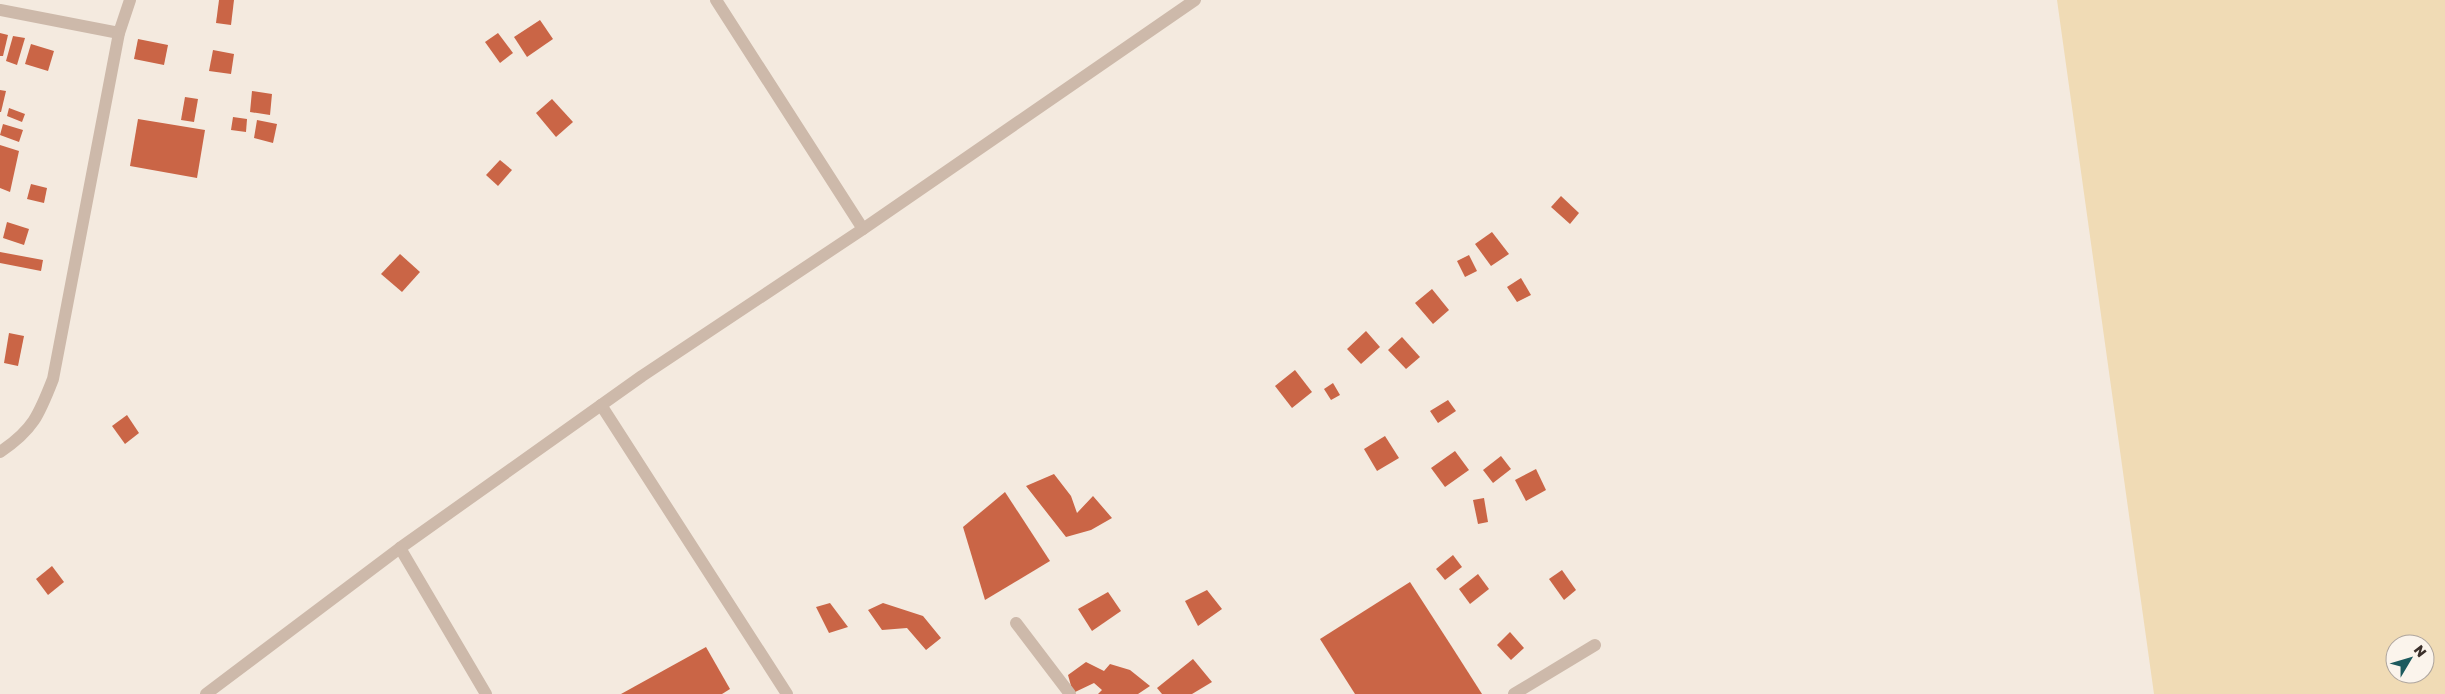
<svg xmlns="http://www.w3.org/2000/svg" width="2445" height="694" font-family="'Golos Text',sans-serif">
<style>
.sand{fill:#f0dbb5;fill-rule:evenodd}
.building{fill:#ca6546}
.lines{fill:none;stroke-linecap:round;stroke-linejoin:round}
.minor{stroke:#cdb9aa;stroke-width:12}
</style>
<rect width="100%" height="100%" fill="#f4eadf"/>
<!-- sand -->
<path class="sand" d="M2057,0H2445V694H2154ZM2395,644H2425V674H2395Z"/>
<!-- building -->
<g class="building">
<path d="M219,0H234L231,25L216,23Z"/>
<path d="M540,20L553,39L527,57L514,37Z"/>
<path d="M0,33L8,35L3,56H0Z"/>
<path d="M498,33L513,53L500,63L485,42Z"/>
<path d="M13,36L25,38L17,65L6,61Z"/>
<path d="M138,39L168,45L164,65L134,59Z"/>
<path d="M31,44L54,51L48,71L25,64Z"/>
<path d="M213,50L234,54L231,74L209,71Z"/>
<path d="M0,90L6,91L1,112H0Z"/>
<path d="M252,91L272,94L270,115L250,112Z"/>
<path d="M185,97L198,99L194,122L181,120Z"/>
<path d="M552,99L573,122L556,137L536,113Z"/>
<path d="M9,108L25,114L22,122L7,116Z"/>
<path d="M233,117L247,119L246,132L231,130Z"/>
<path d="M138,119L205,130L197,178L130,166Z"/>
<path d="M257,120L277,124L273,143L254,138Z"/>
<path d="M3,124L23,130L19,142L0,135Z"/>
<path d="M0,145L19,151L10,192L0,188Z"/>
<path d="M500,160L512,170L498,186L486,175Z"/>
<path d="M31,184L47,188L44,203L27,199Z"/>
<path d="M1561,196L1579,213L1570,224L1551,207Z"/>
<path d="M7,222L29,229L24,245L3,238Z"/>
<path d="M1492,232L1509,254L1491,266L1475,244Z"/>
<path d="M0,252L43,260L41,271L0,263Z"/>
<path d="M400,254L420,272L402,292L381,274Z"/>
<path d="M1469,255L1477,271L1465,277L1457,261Z"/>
<path d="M1521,278L1531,295L1517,302L1507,287Z"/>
<path d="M1432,289L1449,310L1433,324L1415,303Z"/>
<path d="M1366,331L1380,347L1361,364L1347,349Z"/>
<path d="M9,333L24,336L18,366L4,363Z"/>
<path d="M1402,337L1420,357L1406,369L1388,350Z"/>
<path d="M1295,370L1312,392L1292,408L1275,386Z"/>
<path d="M1333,383L1340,395L1331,400L1324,389Z"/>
<path d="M1448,400L1456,411L1438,423L1430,411Z"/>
<path d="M127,415L139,433L125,444L112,426Z"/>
<path d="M1385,436L1399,458L1377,471L1364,449Z"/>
<path d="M1455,451L1469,470L1445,487L1431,468Z"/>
<path d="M1501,456L1511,469L1493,483L1483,470Z"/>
<path d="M1536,469L1546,490L1526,501L1515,480Z"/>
<path d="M1054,474L1071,496L1077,513L1093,496L1112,518L1091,530L1066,537L1026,486Z"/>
<path d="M1005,492L1050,561L985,600L963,527Z"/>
<path d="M1484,498L1488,522L1478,524L1473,500Z"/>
<path d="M1453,555L1462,567L1445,580L1436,569Z"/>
<path d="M52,566L64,582L48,595L36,579Z"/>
<path d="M1562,570L1576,590L1564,600L1549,579Z"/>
<path d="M1478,574L1489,589L1470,604L1459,589Z"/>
<path d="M1410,582L1452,647L1482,694H1355L1320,639Z"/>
<path d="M1207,590L1222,609L1198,626L1185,601Z"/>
<path d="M1108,592L1121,611L1092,631L1078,609Z"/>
<path d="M830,603L848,627L829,633L816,607Z"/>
<path d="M883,603L923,616L941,638L926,650L907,628L882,630L868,610Z"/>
<path d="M1510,632L1524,648L1511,660L1497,645Z"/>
<path d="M706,647L730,689L722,694H621Z"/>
<path d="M1193,659L1212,682L1192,694H1162L1157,688Z"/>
<path d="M1086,662L1104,671L1110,664L1130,670L1150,686L1138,694H1098L1102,690L1094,683L1073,693L1068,675Z"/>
</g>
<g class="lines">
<!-- minor -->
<g class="minor">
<path d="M716,0L863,229"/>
<path d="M0,10L119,33"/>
<path d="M601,405L787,694"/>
<path d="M0,452C33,430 39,415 53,379L119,33L130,0"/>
<path d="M400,548L486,694"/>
<path d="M1016,623L1070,694"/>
<path d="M206,694L400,548L642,376L863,229L1195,0"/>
<path d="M1514,694L1595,645"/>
</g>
</g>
<!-- north arrow -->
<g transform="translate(2410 659) rotate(52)"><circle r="24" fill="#fbf4ec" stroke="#aea59e"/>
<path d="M0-4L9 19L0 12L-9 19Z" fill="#1d5a5e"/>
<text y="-8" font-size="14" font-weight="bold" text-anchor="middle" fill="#3a2f2a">N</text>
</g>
</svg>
